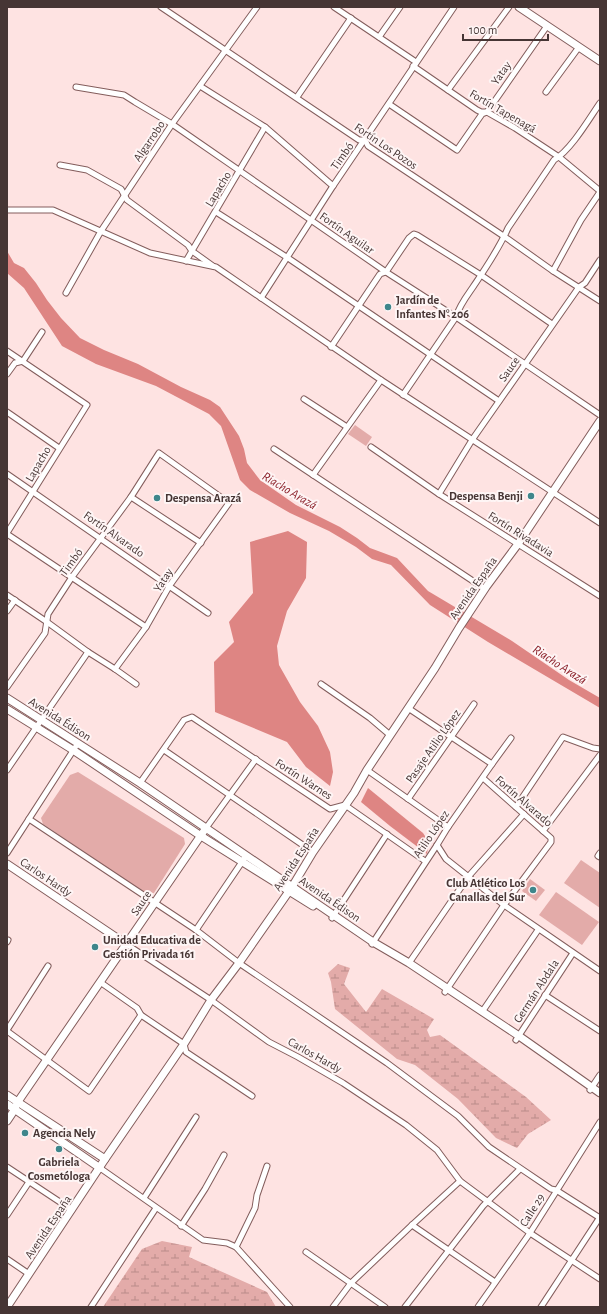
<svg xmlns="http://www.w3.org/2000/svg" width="607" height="1314" font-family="'Alegreya Sans',sans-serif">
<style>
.wetland{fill:url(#wetland-marsh)}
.green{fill:#e3aba9}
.water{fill:#de8583}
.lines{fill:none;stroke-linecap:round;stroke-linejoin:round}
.minor-casing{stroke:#835d5c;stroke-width:7}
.tertiary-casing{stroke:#835d5c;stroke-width:9}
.secondary-casing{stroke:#835d5c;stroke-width:9}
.minor{stroke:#fff;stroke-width:5}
.tertiary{stroke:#fff;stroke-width:7}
.secondary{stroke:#fff;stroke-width:7}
.poi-dot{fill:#3e868b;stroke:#fef5f5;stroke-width:1.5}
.labels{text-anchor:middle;stroke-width:4;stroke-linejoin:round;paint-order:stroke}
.street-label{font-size:12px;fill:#463534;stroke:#fef5f5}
.poi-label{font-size:12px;font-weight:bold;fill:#463534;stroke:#fef5f5;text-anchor:start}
.water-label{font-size:13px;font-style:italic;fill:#8c222b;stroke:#fef5f5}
</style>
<defs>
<pattern id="wetland-marsh" width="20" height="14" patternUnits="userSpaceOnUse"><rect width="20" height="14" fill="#e3aba9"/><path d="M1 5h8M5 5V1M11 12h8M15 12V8" fill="none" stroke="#ba8c8a"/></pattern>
</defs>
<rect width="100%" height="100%" fill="#fee3e2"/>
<!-- wetland -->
<g class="wetland">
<path d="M338,964L350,968L344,984L366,1012L382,989L434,1019L427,1030L430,1037L440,1035L526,1097L551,1120L528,1134L517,1148L496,1138L458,1099L415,1065L397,1059L335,1009L331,982L328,973Z"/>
<path d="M162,1241L192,1247L189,1257L267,1292L276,1307H103L142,1249Z"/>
</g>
<!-- green -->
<g class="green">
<path d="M355,425L372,437L366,446L348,434Z"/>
<path d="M78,772L184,838L185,844L154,893L148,895L43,824L41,818L70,775Z"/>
<path d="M581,860L600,873V908L564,883Z"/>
<path d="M530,879L545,890L536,901L522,891Z"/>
<path d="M556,892L599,922L582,945L539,915Z"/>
</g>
<!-- water -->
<g class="water">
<path d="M7,251L14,263L24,268L36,283L47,300L61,318L80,338L104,350L138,364L181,387L210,400L220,407L239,436L244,449L247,463L260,480L296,505L340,527L357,538L370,548L397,558L428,591L512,641L569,680L600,698V708L488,642L430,605L391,565L372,559L356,547L329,531L290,513L250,490L240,480L221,426L209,414L156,386L96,364L62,346L24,288L7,273Z"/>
<path d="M288,531L307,542L306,578L287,611L277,646L279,665L300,702L318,726L330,752L333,772L330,786L306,767L287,742L215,712L214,662L234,642L229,622L253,593L250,542Z"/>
<path d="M368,788L423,833L429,842L427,854L390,826L361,802Z"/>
</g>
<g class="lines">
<defs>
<g id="minor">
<path d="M161,7L359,140H365L368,146L505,237L553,271L600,301"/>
<path d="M334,7L416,62"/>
<path d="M379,37L400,7"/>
<path d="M413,66L477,110L481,112H487L515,128L559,157L600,191"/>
<path d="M200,86L265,127L333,186"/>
<path d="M76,87L124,95L135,102L172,124L386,272L456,317L600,415"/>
<path d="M448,90L509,7"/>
<path d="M546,92L579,47"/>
<path d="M297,97L351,18"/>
<path d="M389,104L457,150L482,114L487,112L547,26"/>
<path d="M60,165L87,170L121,189L127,200L188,245L192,251L213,266"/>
<path d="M7,210H53L150,253L216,267L381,380L600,523"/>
<path d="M216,212L288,258L499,401"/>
<path d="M186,261L265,127"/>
<path d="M553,271L581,220L600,192"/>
<path d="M66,293L101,231L172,124L257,7"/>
<path d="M261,298L333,186L454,7"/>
<path d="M331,347L380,274L386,272L409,238L414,234L417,235L481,275L552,324"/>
<path d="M7,351L87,405L7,533"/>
<path d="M7,374L15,363L23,361L42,332"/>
<path d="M403,395L456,317C459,306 466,297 473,287C485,269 499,249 508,228L554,160C571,150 589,119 600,103"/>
<path d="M304,399L347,427"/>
<path d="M7,412L59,448"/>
<path d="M371,447L439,494L600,596"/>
<path d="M274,449L485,589"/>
<path d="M7,474L208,613"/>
<path d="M313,475L381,380"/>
<path d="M439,494L472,440L579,287L585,283L600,260"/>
<path d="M131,497L201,543"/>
<path d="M7,534L146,627"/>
<path d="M7,595L47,622L88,652L115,669L136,684"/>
<path d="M7,611L15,600"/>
<path d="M321,684L370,718L390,735"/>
<path d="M7,687L45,633L48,614L72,577L131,497L159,453L229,503L170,585L146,627L115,669"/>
<path d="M408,708L492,764"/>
<path d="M164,750L313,852"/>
<path d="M7,770L88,652"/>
<path d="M367,770L448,827"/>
<path d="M140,783L184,720L192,717L330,809L345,805L425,861"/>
<path d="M408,799L474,704"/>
<path d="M516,807L563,737L593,748L600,749"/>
<path d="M29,819L196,930L239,963L387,1063L458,1116L489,1147L551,1189L556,1190L600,1218"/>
<path d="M206,828L256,759"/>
<path d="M543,831L600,755"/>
<path d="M437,845L446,859L504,905L600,971"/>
<path d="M7,853L78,743"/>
<path d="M600,853L598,856L600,857"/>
<path d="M332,918L387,834"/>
<path d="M196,930L246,856"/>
<path d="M7,942L8,940"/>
<path d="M126,944L211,1000L269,1042L298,1057L343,1083L406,1125L437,1150L460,1181L530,1233L600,1279"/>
<path d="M372,944L437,845L448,827L492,764L511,738"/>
<path d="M409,963L468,877L524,814"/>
<path d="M100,982L137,1008L141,1015L184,1044L186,1052L252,1096"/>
<path d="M445,992L504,905L551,842V838L483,778"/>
<path d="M545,995L600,1031"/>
<path d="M482,1012L538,930"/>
<path d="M7,1030L48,966"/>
<path d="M7,1031L89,1091L141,1015"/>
<path d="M516,1040L573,953"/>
<path d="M590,1090L600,1075"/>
<path d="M7,1167L72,1210"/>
<path d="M100,1168L203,1240L227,1243L236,1247L290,1307"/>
<path d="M144,1198L196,1117"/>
<path d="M7,1215L29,1182"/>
<path d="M412,1225L495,1282"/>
<path d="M181,1226L205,1189L224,1155"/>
<path d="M236,1247L255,1208L257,1195L267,1166"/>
<path d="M306,1252L385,1307"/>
<path d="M7,1259L29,1274"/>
<path d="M91,1307L156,1208"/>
<path d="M333,1307L351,1283L412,1225L460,1181"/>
<path d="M405,1307L483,1206L520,1169"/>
<path d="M478,1307L530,1233L600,1122"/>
<path d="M541,1307L600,1217"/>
</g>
<g id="tertiary">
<path d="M7,864L126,944"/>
<path d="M7,1121L15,1109L17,1103L206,828"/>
</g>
<g id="secondary">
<path d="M519,7L600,61"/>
<path d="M7,698L140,783L373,942L409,963L519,1036L600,1093"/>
<path d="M7,709L73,750L201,836L313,906"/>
<path d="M7,1095L105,1159"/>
<path d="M7,1104L100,1168"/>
<path d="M7,1307L105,1159L184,1044L211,1000L239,963L292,887L313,852L354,793L367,770L435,668L459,628L486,587L518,544L600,421"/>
</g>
</defs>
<!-- minor casing -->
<use href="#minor" class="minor-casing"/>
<!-- tertiary casing -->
<use href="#tertiary" class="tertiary-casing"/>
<!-- secondary casing -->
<use href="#secondary" class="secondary-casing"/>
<!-- minor -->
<use href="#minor" class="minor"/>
<!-- tertiary -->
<use href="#tertiary" class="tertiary"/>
<!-- secondary -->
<use href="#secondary" class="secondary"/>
</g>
<!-- markers -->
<g class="poi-dot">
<circle cx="388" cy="307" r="4"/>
<circle cx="531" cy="496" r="4"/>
<circle cx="157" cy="498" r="4"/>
<circle cx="533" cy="890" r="4"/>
<circle cx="95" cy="947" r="4"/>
<circle cx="25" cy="1133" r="4"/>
<circle cx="59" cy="1149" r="4"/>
</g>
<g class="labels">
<!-- street labels -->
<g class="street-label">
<text transform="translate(501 73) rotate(-55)" y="4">Yatay</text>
<text transform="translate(503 111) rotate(30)" y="4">Fortín Tapenagá</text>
<text transform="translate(149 141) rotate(-56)" y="4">Algarrobo</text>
<text transform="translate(386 146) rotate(34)" y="4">Fortín Los Pozos</text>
<text transform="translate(342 156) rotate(-55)" y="4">Timbó</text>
<text transform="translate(218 189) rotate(-59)" y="4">Lapacho</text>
<text transform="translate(347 233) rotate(35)" y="4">Fortín Aguilar</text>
<text transform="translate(509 369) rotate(-55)" y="4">Sauce</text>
<text transform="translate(38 464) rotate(-60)" y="4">Lapacho</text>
<text transform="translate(114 534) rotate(35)" y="4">Fortín Alvarado</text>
<text transform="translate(521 534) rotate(32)" y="4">Fortín Rivadavia</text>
<text transform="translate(71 562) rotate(-54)" y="4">Timbó</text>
<text transform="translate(163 580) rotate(-57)" y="4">Yatay</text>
<text transform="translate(473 588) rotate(-55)" y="4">Avenida España</text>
<text transform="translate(60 719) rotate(32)" y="4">Avenida Édison</text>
<text transform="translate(433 746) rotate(-55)" y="4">Pasaje Atilio López</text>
<text transform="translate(304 779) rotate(33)" y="4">Fortín Warnes</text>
<text transform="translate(524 801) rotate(41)" y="4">Fortín Alvarado</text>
<text transform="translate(431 834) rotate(-56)" y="4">Atilio López</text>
<text transform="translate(296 859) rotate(-57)" y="4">Avenida España</text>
<text transform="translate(46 877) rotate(34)" y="4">Carlos Hardy</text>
<text transform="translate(330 899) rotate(34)" y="4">Avenida Édison</text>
<text transform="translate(141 903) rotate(-56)" y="4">Sauce</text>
<text transform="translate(536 991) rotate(-57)" y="4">Germán Abdala</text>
<text transform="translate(315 1055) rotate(29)" y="4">Carlos Hardy</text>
<text transform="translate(532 1210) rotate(-58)" y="4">Calle 29</text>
<text transform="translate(48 1227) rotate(-56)" y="4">Avenida España</text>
</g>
<!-- poi labels -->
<g class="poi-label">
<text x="396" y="304">Jardín de<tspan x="396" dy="14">Infantes N° 206</tspan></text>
<text x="523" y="500" text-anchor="end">Despensa Benji</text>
<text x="165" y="502">Despensa Arazá</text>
<text x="525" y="887" text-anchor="end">Club Atlético Los<tspan x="525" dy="14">Canallas del Sur</tspan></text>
<text x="103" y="944">Unidad Educativa de<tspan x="103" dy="14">Gestión Privada 161</tspan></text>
<text x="33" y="1137">Agencia Nely</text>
<text x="59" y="1166" text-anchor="middle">Gabriela<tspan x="59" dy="14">Cosmetóloga</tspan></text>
</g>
<!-- water labels -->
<g class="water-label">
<text transform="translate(290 490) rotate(31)" y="5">Riacho Arazá</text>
<text transform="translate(560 664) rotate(33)" y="5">Riacho Arazá</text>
</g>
</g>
<!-- border -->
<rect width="607" height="1314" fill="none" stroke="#463534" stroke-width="16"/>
<!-- scale -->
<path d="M463 34v6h85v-6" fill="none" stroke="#463534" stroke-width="2"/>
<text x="469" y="34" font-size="12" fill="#463534" stroke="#fef5f5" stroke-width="3" paint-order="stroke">100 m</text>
</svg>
